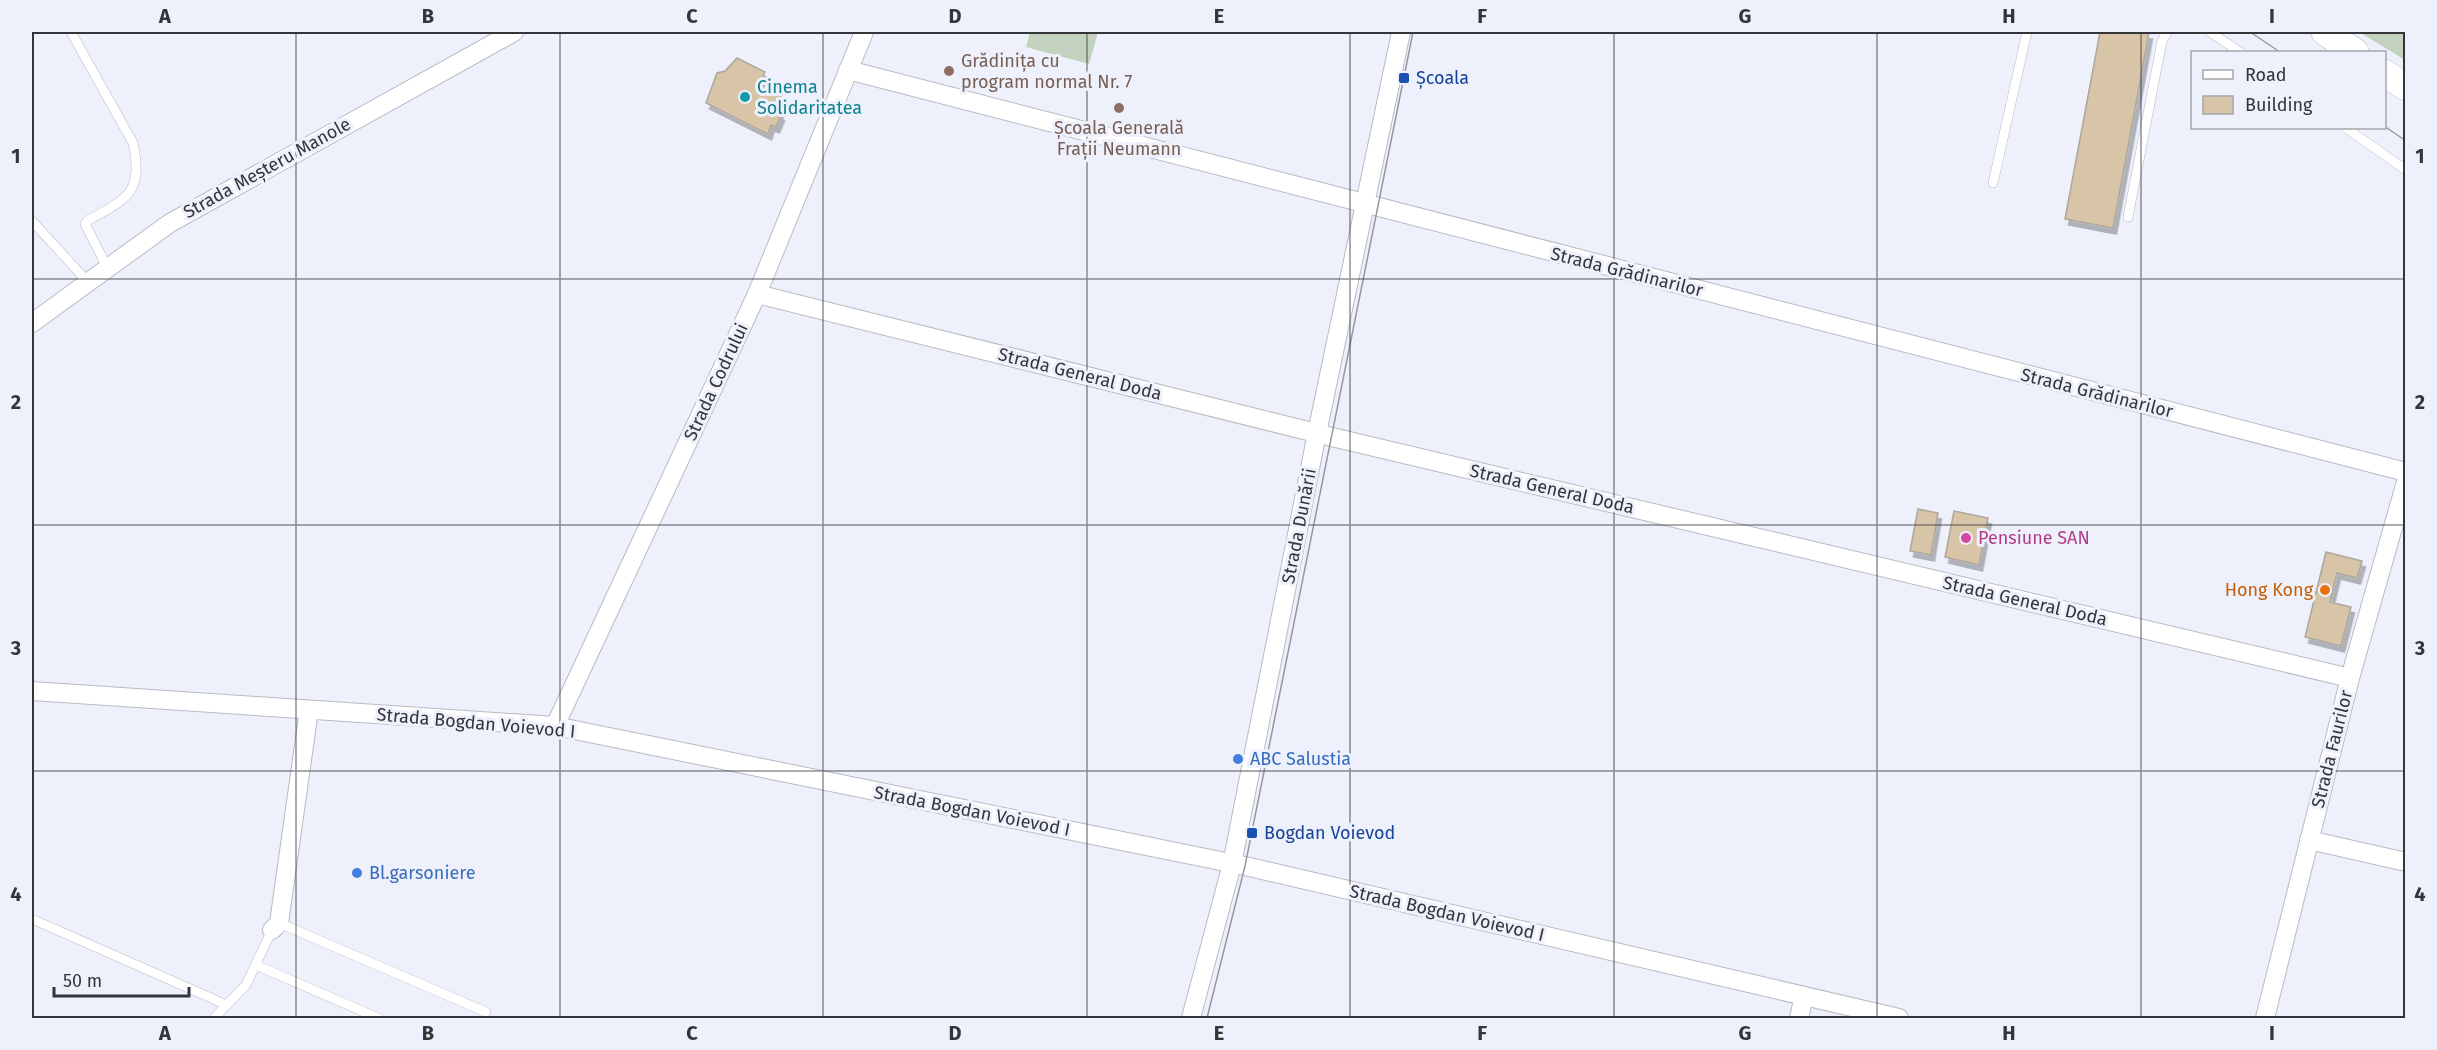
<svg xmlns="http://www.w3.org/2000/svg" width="2437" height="1050" font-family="'Fira Sans',sans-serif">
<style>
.green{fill:#c2d2be}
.building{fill:#d8c4a6;stroke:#ada79e;stroke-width:1.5;filter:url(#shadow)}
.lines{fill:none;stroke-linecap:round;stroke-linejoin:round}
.service-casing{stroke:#b8bbc5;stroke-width:10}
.minor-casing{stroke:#b8bbc5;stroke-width:20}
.primary-casing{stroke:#b8bbc5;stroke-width:28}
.service{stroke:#fff;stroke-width:9}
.minor{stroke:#fff;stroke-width:18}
.primary{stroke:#fff;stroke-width:27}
.tram{stroke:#96989f;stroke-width:1.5}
.grid{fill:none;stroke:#343539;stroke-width:1.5;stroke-opacity:0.55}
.education-dot{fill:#8d6e63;stroke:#eef1fb;stroke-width:2}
.transit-dot{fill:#1a4fb4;stroke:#eef1fb;stroke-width:2}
.culture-dot{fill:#0f9aa8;stroke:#eef1fb;stroke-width:2}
.hotel-dot{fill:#d1479c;stroke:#eef1fb;stroke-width:2}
.food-dot{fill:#e8710a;stroke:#eef1fb;stroke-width:2}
.shop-dot{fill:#3f7fe0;stroke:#eef1fb;stroke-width:2}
.labels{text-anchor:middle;stroke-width:6;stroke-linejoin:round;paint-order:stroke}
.education-label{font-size:18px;fill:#785e54;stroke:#eef1fb;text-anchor:start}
.transit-label{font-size:18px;fill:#164399;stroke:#eef1fb;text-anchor:start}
.culture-label{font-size:18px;fill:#0d838f;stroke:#eef1fb;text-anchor:start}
.street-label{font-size:18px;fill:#343539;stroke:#eef1fb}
.hotel-label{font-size:18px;fill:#b23c85;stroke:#eef1fb;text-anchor:start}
.food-label{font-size:18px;fill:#c56008;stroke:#eef1fb;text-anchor:end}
.shop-label{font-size:18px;fill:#366cbe;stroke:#eef1fb;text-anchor:start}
.neatline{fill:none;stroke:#343539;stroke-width:2}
.grid-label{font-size:20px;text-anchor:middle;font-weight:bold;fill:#343539}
</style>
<defs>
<filter id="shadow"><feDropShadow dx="3.5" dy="6" stdDeviation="0" flood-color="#0004"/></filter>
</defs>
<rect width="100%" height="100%" fill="#eef1fb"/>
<!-- green -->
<g class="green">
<path d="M1030,32H1098L1089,64L1026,47Z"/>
<path d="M2359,32H2405V60Z"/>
</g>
<!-- building -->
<g class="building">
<path d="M2100,32L2149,33L2113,228L2065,219Z"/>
<path d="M737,58L765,72L758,86L780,95L782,99L779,105L782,106L779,113L781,115L776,127L771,125L768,134L706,103L717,73L725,71Z"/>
<path d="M1918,509L1938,513L1931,555L1910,551Z"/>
<path d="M1954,511L1988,518L1979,565L1945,557Z"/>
<path d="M2326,552L2362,561L2357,578L2337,573L2330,602L2351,607L2341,646L2305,637Z"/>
</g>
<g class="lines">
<defs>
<g id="service">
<path d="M71,32L133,143C144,194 126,199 87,221L85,224L107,267"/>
<path d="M2210,32L2240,52"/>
<path d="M2346,128L2406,170"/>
<path d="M1993,183L2027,32"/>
<path d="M2128,217L2162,41L2167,32"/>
<path d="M32,221L87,281"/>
<path d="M32,919L227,1005"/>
<path d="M279,923L486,1012"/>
<path d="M256,965L378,1018"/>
<path d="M214,1018L246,985L272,930"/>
</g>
<g id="minor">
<path d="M848,70L2406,472"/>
<path d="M757,294L1332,437L2350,678"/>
<path d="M32,323L170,223L514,32"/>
<path d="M32,691L555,726L1245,866L1899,1018"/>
<path d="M555,726L757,294L864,32"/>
<path d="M2309,840L2406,862"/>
<path d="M272,930L279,923L309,710"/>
<path d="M1191,1018L1232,864L1317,433L1401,32"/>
<path d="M1799,1018L1804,996"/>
<path d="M2265,1018L2350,678L2406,482"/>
</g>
<g id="primary">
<path d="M2325,32L2355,52"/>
<path d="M2384,73L2406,87"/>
</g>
</defs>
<!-- service casing -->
<use href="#service" class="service-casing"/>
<!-- minor casing -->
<use href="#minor" class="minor-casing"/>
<!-- primary casing -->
<use href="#primary" class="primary-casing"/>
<!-- service -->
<use href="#service" class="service"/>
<!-- minor -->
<use href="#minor" class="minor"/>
<!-- primary -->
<use href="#primary" class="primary"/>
<!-- tram -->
<g class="tram">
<path d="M2250,32L2280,52"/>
<path d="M2384,126L2406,141"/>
<path d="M1207,1018L1245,866L1413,32"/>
</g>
</g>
<!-- grid -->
<path class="grid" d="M296,32V1018M560,32V1018M823,32V1018M1087,32V1018M1350,32V1018M1614,32V1018M1877,32V1018M2141,32V1018M32,279H2406M32,525H2406M32,771H2406"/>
<!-- markers -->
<g class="education-dot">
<circle cx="949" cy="71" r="6"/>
<circle cx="1119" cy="108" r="6"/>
</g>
<g class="transit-dot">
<rect x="1398" y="72" width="12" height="12" rx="3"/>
<rect x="1246" y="827" width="12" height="12" rx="3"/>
</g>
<circle class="culture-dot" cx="745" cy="97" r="6"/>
<circle class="hotel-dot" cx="1966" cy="538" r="6"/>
<circle class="food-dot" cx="2325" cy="590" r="6"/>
<g class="shop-dot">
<circle cx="1238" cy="759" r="6"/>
<circle cx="357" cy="873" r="6"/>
</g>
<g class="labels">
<!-- education labels -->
<g class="education-label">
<text x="961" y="67">Grădinița cu<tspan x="961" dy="21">program normal Nr. 7</tspan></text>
<text x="1119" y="134" text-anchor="middle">Școala Generală<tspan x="1119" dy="21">Frații Neumann</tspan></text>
</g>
<!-- transit labels -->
<g class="transit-label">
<text x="1416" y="84">Școala</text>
<text x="1264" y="839">Bogdan Voievod</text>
</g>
<!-- culture labels -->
<g class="culture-label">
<text x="757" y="93">Cinema<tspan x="757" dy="21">Solidaritatea</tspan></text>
</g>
<!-- street labels -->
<g class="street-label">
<text transform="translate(267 168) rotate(-29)" y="6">Strada Meșteru Manole</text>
<text transform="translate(1627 272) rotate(14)" y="6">Strada Grădinarilor</text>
<text transform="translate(1080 374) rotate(14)" y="6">Strada General Doda</text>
<text transform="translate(716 382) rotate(-65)" y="6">Strada Codrului</text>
<text transform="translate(2097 393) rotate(14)" y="6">Strada Grădinarilor</text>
<text transform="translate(1552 489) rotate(13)" y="6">Strada General Doda</text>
<text transform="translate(1299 526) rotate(-79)" y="6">Strada Dunării</text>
<text transform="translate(2025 601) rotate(13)" y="6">Strada General Doda</text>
<text transform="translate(476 723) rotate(5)" y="6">Strada Bogdan Voievod I</text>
<text transform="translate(2332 749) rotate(-76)" y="6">Strada Faurilor</text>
<text transform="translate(972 811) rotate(11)" y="6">Strada Bogdan Voievod I</text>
<text transform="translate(1447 913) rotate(13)" y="6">Strada Bogdan Voievod I</text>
</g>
<!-- hotel labels -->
<g class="hotel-label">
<text x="1978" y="544">Pensiune SAN</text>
</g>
<!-- food labels -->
<g class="food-label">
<text x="2313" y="596">Hong Kong</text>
</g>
<!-- shop labels -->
<g class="shop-label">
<text x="1250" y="765">ABC Salustia</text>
<text x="369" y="879">Bl.garsoniere</text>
</g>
</g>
<!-- border -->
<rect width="2437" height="1050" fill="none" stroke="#eef1fb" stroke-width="66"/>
<!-- legend -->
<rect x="2191" y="51" width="195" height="78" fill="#eef1fb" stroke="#a4a6ad" stroke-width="1.5"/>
<rect x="2203" y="70" width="30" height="9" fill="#ffffff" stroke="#a4a6ad" stroke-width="1.5"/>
<text x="2245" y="81" font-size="18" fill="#343539">Road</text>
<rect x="2203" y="96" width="30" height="18" fill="#d8c4a6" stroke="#a4a6ad" stroke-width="1.5"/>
<text x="2245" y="111" font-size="18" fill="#343539">Building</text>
<!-- scale -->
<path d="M54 987v9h135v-9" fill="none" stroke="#343539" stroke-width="3"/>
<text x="63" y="987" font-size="18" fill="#343539" stroke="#eef1fb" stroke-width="4.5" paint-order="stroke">50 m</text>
<rect x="33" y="33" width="2371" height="984" class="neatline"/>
<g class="grid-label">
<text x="165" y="23">A</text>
<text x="428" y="23">B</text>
<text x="692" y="23">C</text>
<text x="955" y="23">D</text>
<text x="1219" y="23">E</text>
<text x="1482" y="23">F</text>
<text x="1745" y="23">G</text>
<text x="2009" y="23">H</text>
<text x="2272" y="23">I</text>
<text x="16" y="163">1</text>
<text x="2420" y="163">1</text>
<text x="16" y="409">2</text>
<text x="2420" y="409">2</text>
<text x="16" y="655">3</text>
<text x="2420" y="655">3</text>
<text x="16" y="901">4</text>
<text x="2420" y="901">4</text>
<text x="165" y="1040">A</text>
<text x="428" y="1040">B</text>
<text x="692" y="1040">C</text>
<text x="955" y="1040">D</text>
<text x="1219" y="1040">E</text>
<text x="1482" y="1040">F</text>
<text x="1745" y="1040">G</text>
<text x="2009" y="1040">H</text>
<text x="2272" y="1040">I</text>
</g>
</svg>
